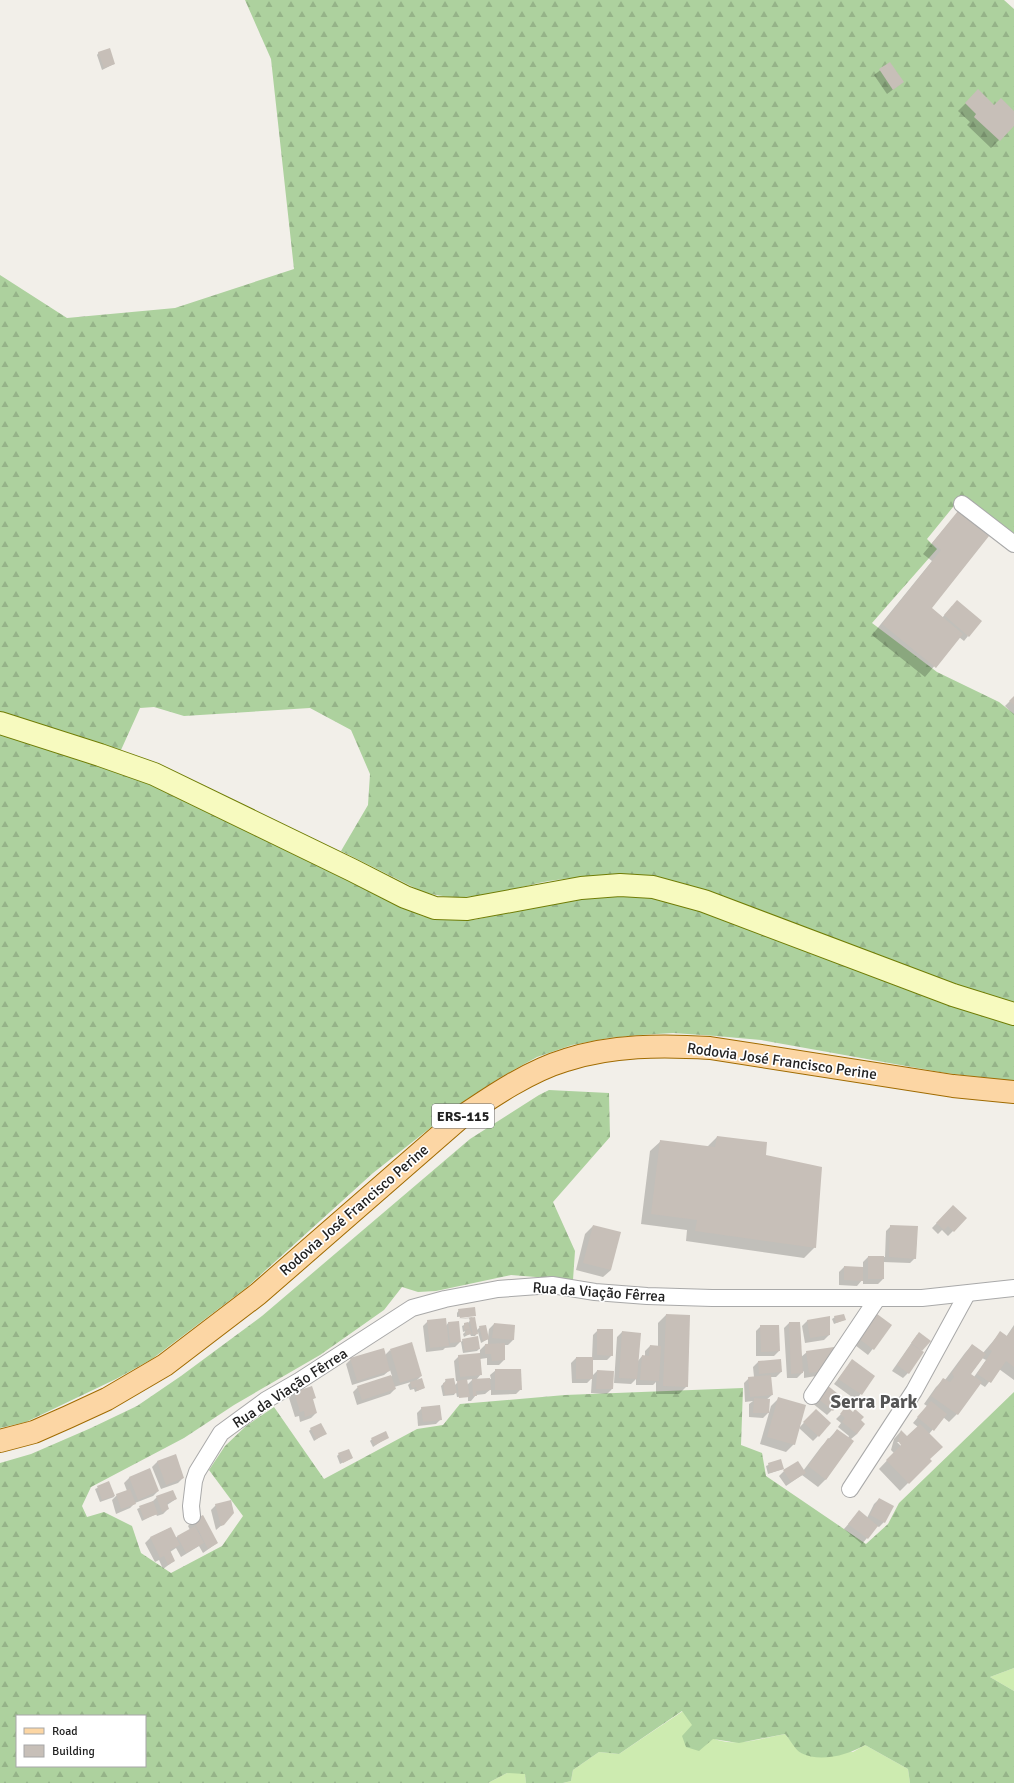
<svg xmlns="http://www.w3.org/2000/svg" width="1014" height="1783" font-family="Signika,sans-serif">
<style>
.grass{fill:#cdebb0}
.forest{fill:url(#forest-firs);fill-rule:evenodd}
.shadow{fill:#0003;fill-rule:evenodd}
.building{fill:#c7bfb8}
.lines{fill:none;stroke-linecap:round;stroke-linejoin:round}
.street-casing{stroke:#a9a9a9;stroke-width:18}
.secondary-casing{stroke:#707d05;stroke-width:24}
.primary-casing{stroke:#a06b00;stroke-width:24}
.street{stroke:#fff;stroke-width:16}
.secondary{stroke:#f7fabf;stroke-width:22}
.primary{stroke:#fcd6a4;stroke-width:22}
.labels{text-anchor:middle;stroke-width:3.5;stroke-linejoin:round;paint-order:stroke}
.shield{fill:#fff;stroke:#646464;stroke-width:1}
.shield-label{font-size:14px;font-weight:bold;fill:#222}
.street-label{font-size:15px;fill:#222;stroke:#fff}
.district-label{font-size:19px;font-weight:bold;fill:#555;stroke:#fff}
</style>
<defs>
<pattern id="forest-firs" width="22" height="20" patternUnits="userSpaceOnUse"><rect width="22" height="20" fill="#add19e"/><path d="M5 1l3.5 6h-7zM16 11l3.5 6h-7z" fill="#95b388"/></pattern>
</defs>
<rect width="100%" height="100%" fill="#f2efe9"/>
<!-- grass -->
<g class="grass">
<path d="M1014,1668V1691L990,1677Z"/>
<path d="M683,1711C712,1754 741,1743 785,1734L801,1753L853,1752L865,1745L908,1769L910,1783H563L571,1781L573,1770L599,1752L619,1754Z"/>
<path d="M507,1773H525L526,1783H488Z"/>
</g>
<!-- forest -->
<g class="forest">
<path d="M245,0H1004L1014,9V536L962,496L927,539L937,549L872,623L937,672L999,702L1014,714V1007L635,876C606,875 577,876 549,881C507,889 463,906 421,891L341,851L368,805L370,774L351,730L310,708L184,716L154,707L140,708L121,750L0,712V275L67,318L175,308L294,269L271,59Z"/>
<path d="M0,732L144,782L323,866L394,903L422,916L443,920H474L572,898L602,895L652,896L677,902L1014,1021V1081L945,1073L761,1040L716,1036L673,1033L641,1035L609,1038L572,1045L537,1057L501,1077L467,1099L373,1173L246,1288L152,1359L116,1379L26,1422L0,1428Z"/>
<path d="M549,1090L609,1093L610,1137L553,1202L575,1251L573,1280L511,1275L436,1291L418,1292L402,1287L384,1310L320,1355L234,1405L184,1438L91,1487L82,1506L87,1517L104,1512L132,1526L141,1553L171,1573L222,1546L243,1516L209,1470L225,1446L246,1426L274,1407L324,1479L417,1429L443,1425L460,1404L565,1395L743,1388L741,1445L762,1453L766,1476L866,1544L888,1524L899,1503L1014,1392V1668L990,1677L1014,1691V1783H910L908,1769L865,1745C848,1755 820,1763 801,1753C795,1750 790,1739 785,1734L739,1743L713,1739L699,1751L686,1747L682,1736L692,1725L682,1711L619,1754L599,1752L573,1770L571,1781L563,1783H526L525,1774L507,1773L488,1783H0V1463L31,1454L91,1428L137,1406L181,1376L262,1316L470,1139L539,1095ZM17,1716H145V1766H17Z"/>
</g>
<!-- shadow -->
<g class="shadow">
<path d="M99,52L114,64L102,70L97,55Z"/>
<path d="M890,63L903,82L887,94L874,75Z"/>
<path d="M978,91L994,106L1014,112V125L991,148L967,125L970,122L958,111Z"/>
<path d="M958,512L930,608L942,618L952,606L968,636L964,641L959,637L925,677L872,635L932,561L923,554Z"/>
<path d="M1014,697V715L1005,706Z"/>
<path d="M717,1137L765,1156L815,1247L804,1258L686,1241L687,1230L641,1224L650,1151L661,1141L707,1147Z"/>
<path d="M953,1206L966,1218L948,1236L942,1230L938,1234L932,1228Z"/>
<path d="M593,1226L611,1270L603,1277L576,1270L585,1234Z"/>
<path d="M891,1226L915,1258L910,1263L883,1262V1279L878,1284H863V1279L857,1286L839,1285V1272L844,1267L863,1268V1262L868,1257H885L886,1231Z"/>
<path d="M474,1308V1316V1315L457,1317V1313L459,1310Z"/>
<path d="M666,1315L689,1316L687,1386L679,1394H656V1382L653,1385H636V1379L631,1384L614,1383L617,1337L622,1332L638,1361L642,1356L645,1357V1351L650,1346L658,1347V1323Z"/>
<path d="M473,1317L471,1319L476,1331L480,1327L488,1337L489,1329L494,1324L514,1326L513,1340L508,1345H504V1360L499,1365H487V1358L480,1359L481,1374L476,1380L491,1379L490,1375L496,1370L521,1389L516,1394L491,1395V1389L485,1394L476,1395L471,1401H468V1396L457,1397L456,1392L454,1395L443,1396L441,1386L444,1383L446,1380L455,1385L459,1381H456L454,1361L459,1356L480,1354V1350L485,1345H488V1339L481,1343L478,1332L475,1336H471L470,1334L464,1337L463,1334L466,1331L463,1332L462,1326L468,1323L472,1318L458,1319ZM473,1379L467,1385L466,1380Z"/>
<path d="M835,1317L844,1320L834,1324L832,1319Z"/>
<path d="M829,1318V1335L824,1340L805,1343L802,1326L807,1321Z"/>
<path d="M428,1321L446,1326L448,1323L458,1322L460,1342L455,1347L445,1348L443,1350L426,1352L423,1326Z"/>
<path d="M789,1323H800L801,1357L807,1352L833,1348L822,1375L804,1378V1371L797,1378H787L784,1328Z"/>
<path d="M891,1325L868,1355L851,1342Z"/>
<path d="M1014,1325V1380L999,1369L985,1387L979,1383L957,1414L949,1422L943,1417L929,1434V1459L930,1461L900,1491L879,1469L894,1453L891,1450L894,1439L901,1431L907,1438L918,1427L913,1423L927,1406L924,1404L936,1387L944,1379L945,1380L965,1353L972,1345L983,1353L1000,1333L1006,1337ZM982,1358L986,1360L974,1377L970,1375ZM897,1442H900L904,1449Z"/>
<path d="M761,1326L779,1351L774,1356H756V1331Z"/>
<path d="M598,1330L612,1355L607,1360H592V1376L597,1371L613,1372L612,1389L607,1394L591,1393L592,1378L587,1383H572L571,1363L576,1358H592L593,1335Z"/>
<path d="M917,1335L921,1351L908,1373L903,1378L892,1371Z"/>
<path d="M463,1340L479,1349L477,1351L463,1353L461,1342Z"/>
<path d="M390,1350L421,1376L416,1381L424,1388L415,1392L414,1389L410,1390L408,1385L411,1382L394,1387L395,1389L390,1394L357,1405L353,1392L358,1387L392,1376L390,1370L384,1375L352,1385L346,1364L351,1359L385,1355Z"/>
<path d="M852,1361L874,1376L856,1400L834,1384Z"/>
<path d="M758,1362L781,1372L776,1377H770L772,1395L766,1400L768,1413L763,1418L749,1417V1404L753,1401L745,1402L744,1383L749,1378L754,1377L753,1367Z"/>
<path d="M822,1391L832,1410L827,1415L812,1403Z"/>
<path d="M294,1393L314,1398L312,1400L316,1413L311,1418L300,1422L299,1416L295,1417L289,1398Z"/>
<path d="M779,1398L794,1444L786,1452L760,1444L771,1406Z"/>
<path d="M422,1408L440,1420L436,1424L418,1426L417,1413Z"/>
<path d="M842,1413L859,1421L857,1434L851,1439L826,1479L818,1487L802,1475L786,1486L779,1476L784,1471H803L821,1447L837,1430L848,1438L849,1436L838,1427L841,1423L836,1419Z"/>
<path d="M811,1415L818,1436L813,1441L799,1428Z"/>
<path d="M311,1429L325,1434L314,1441L309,1431Z"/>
<path d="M388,1437L373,1447L370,1441L372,1439Z"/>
<path d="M339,1454L352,1458L340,1464L337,1456Z"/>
<path d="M175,1456L183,1478L178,1483L161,1489L152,1467L157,1462Z"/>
<path d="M780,1460L783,1469L768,1474L766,1466Z"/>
<path d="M150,1470L158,1491L153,1496L135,1503L130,1508L116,1514L112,1500L117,1495L127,1491L124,1483L129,1478Z"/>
<path d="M109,1483L114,1497L100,1502L95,1489Z"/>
<path d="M157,1497L176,1499L167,1505L168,1509L163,1514L157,1516L156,1514L142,1521L137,1509L152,1502Z"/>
<path d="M879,1499L884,1522L879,1527L877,1526L862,1544L844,1529L859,1512L867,1518L874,1504Z"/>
<path d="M216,1505L223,1524L216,1530L211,1510Z"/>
<path d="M193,1521L217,1543L203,1553L199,1546L181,1557L176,1548L170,1552L174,1561L163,1569L159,1560L155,1562L145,1543L150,1538L170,1528L175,1538L190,1530L188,1526Z"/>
</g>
<!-- building -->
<g class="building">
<path d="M110,48L115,64L104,68L98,52Z"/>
<path d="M890,62L904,82L893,90L879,69Z"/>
<path d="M978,89L994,105L1001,98L1014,111V126L1000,141L974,117L976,114L965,103Z"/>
<path d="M958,511L989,536L932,608L963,634L936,668L882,624L941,550L932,543Z"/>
<path d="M957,600L982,621L969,637L944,615Z"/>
<path d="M1014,696V705L1009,701Z"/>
<path d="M717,1136L767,1142L766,1155L822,1167L816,1248L695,1231L697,1220L651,1214L660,1140L715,1147Z"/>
<path d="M953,1205L967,1218L954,1232L948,1226L944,1230L936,1223Z"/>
<path d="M593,1225L621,1232L611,1270L583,1263Z"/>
<path d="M890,1225L918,1226L916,1259L889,1257Z"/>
<rect x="868" y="1256" width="16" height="23"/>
<path d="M844,1266L863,1267V1281L844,1280Z"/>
<path d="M475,1307L476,1316L460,1318L458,1309Z"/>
<path d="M873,1311L892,1325L874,1350L855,1336Z"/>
<path d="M666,1314L690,1315L688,1387L663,1386Z"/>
<path d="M844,1314L846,1320L836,1323L834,1316Z"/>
<path d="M830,1316V1335L810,1338L807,1320Z"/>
<path d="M475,1317L478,1334L473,1335L469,1318Z"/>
<path d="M446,1318L449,1346L430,1348L427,1320Z"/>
<path d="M459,1321L461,1342L450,1343L448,1322Z"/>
<path d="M468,1322L470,1329L464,1330V1323Z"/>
<path d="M789,1322H800L803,1373L791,1374Z"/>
<path d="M494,1323L515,1325L514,1340L492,1338Z"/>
<path d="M486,1325L489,1339L483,1341L479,1326Z"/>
<path d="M760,1325H779L780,1351L761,1352Z"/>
<path d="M1014,1327V1367L1006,1361L991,1383L977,1374L992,1351L988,1349L1000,1331L1007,1336Z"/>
<path d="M470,1329L472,1334L466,1335L465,1331Z"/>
<path d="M597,1329H613V1356L597,1355Z"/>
<path d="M622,1331L641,1333L637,1379L619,1378Z"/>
<path d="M919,1332L931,1341L922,1351L911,1343Z"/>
<path d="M478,1336L480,1349L465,1351L462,1339Z"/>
<path d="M412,1342L422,1376L400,1383L390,1349Z"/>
<path d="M505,1343V1360L492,1361L491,1354H485V1344Z"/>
<path d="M911,1344L924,1352L909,1374L897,1365Z"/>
<path d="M972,1344L986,1354L971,1374L982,1382L958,1415L931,1396L943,1378L950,1382L954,1377L952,1373Z"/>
<path d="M650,1345L661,1346L659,1381L640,1380L642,1355L649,1356Z"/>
<path d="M834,1347L835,1356L827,1357L828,1371L809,1373L806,1351Z"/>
<path d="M384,1348L390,1371L357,1381L350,1358Z"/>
<path d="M480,1353L482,1375L460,1377L458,1355Z"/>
<rect x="576" y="1357" width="17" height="22"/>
<path d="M781,1359L782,1372L759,1374L758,1361Z"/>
<path d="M852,1359L875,1376L862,1395L838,1379Z"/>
<path d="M495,1369H521L522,1390H495Z"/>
<path d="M597,1370L614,1371L613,1389H596Z"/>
<path d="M391,1375L396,1389L362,1400L357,1386Z"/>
<path d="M771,1375L773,1395L750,1397L748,1377Z"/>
<path d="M422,1378L425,1388L417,1391L416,1387L412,1388L410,1382Z"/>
<path d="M454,1378L457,1393L445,1395L443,1383L446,1382L445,1379Z"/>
<path d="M490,1378L491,1390L476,1391L477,1396H473L472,1379Z"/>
<path d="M467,1379L470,1397L459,1398L457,1381Z"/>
<path d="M827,1385L843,1398L833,1411L816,1397Z"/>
<path d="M312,1386L316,1398L313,1399L317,1413L305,1417L304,1411L300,1412L294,1392Z"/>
<path d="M778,1397L806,1405L795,1445L767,1437Z"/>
<path d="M754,1398L770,1399L769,1413H753Z"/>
<path d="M931,1401L947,1414L934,1431L917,1417Z"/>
<path d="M440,1405L442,1420L423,1422L421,1407Z"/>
<path d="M846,1406L853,1412L855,1409L864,1417L861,1420L865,1424L857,1434L842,1422L845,1418L840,1414Z"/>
<path d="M816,1409L831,1423L819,1437L803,1422Z"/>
<path d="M321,1423L327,1434L316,1439L310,1428Z"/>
<path d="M920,1424L943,1447L930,1459L932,1461L909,1484L886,1460L901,1445L898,1441L901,1430L907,1436Z"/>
<path d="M837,1429L854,1441L826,1480L808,1466L828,1438L830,1439Z"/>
<path d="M386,1431L389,1438L375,1445L371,1438Z"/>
<path d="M349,1449L353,1458L343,1463L338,1453Z"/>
<path d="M176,1454L184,1478L166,1485L157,1461Z"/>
<path d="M781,1459L784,1469L770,1473L768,1463Z"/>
<path d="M798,1461L806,1473L791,1482L783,1470Z"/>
<path d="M150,1468L159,1491L138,1500L129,1477Z"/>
<path d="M109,1481L115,1496L102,1500L97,1486Z"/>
<path d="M130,1489L136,1504L121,1509L116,1494Z"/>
<path d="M173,1490L177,1499L167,1503L169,1509L162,1512L156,1496Z"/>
<path d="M879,1498L894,1506L885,1523L870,1515Z"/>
<path d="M231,1500L234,1513L224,1525L221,1526L215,1504Z"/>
<path d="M153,1501L158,1514L144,1519L139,1506Z"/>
<path d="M859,1510L878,1526L868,1539L848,1524Z"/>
<path d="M203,1515L218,1543L208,1549L193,1520Z"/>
<path d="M195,1526L204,1543L186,1553L177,1536Z"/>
<path d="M171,1527L180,1545L170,1550L175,1561L168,1565L164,1556L160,1558L150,1537Z"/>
</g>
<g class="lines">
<defs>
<g id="street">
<path d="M962,504L1014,544"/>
<path d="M812,1396L877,1299"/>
<path d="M850,1489L914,1391L967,1294"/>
<path d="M192,1516L191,1506L194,1481L197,1472L221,1433L266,1400L299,1381L412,1308L445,1299L498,1289L552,1285L595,1292L647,1296L712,1298H922L1014,1288"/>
</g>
<path id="secondary" d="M0,723L100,755L154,774L352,870L405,897L435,908L467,909L581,888L620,885L653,887L704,901L953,995L1014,1014"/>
<path id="primary" d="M0,1441L34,1432L68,1417L107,1399L165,1365L258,1294L460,1118C491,1097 529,1071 566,1060C612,1045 662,1045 710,1048L953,1086L1014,1092"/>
</defs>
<!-- street casing -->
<use href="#street" class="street-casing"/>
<!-- secondary casing -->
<use href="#secondary" class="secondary-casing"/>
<!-- primary casing -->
<use href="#primary" class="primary-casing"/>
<!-- street -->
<use href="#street" class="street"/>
<!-- secondary -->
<use href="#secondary" class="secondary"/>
<!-- primary -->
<use href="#primary" class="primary"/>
</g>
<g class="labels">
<!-- shield labels -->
<rect class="shield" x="432" y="1104" width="62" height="24" rx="3"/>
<g class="shield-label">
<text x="463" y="1121">ERS-115</text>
</g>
<!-- street labels -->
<g class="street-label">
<text transform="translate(782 1061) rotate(8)" y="5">Rodovia José Francisco Perine</text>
<text transform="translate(354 1210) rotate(-41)" y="5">Rodovia José Francisco Perine</text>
<text transform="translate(599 1292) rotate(4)" y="5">Rua da Viação Fêrrea</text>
<text transform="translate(290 1388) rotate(-33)" y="5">Rua da Viação Fêrrea</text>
</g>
<!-- district labels -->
<g class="district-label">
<text x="874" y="1408">Serra Park</text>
</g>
</g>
<!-- legend -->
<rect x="16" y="1715" width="130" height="52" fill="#ffffff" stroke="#a7a7a7"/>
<rect x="24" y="1728" width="20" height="6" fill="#fcd6a4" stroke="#a7a7a7"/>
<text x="52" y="1735" font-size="12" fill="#222222">Road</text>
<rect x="24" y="1745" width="20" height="12" fill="#c7bfb8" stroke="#a7a7a7"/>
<text x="52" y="1755" font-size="12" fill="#222222">Building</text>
</svg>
